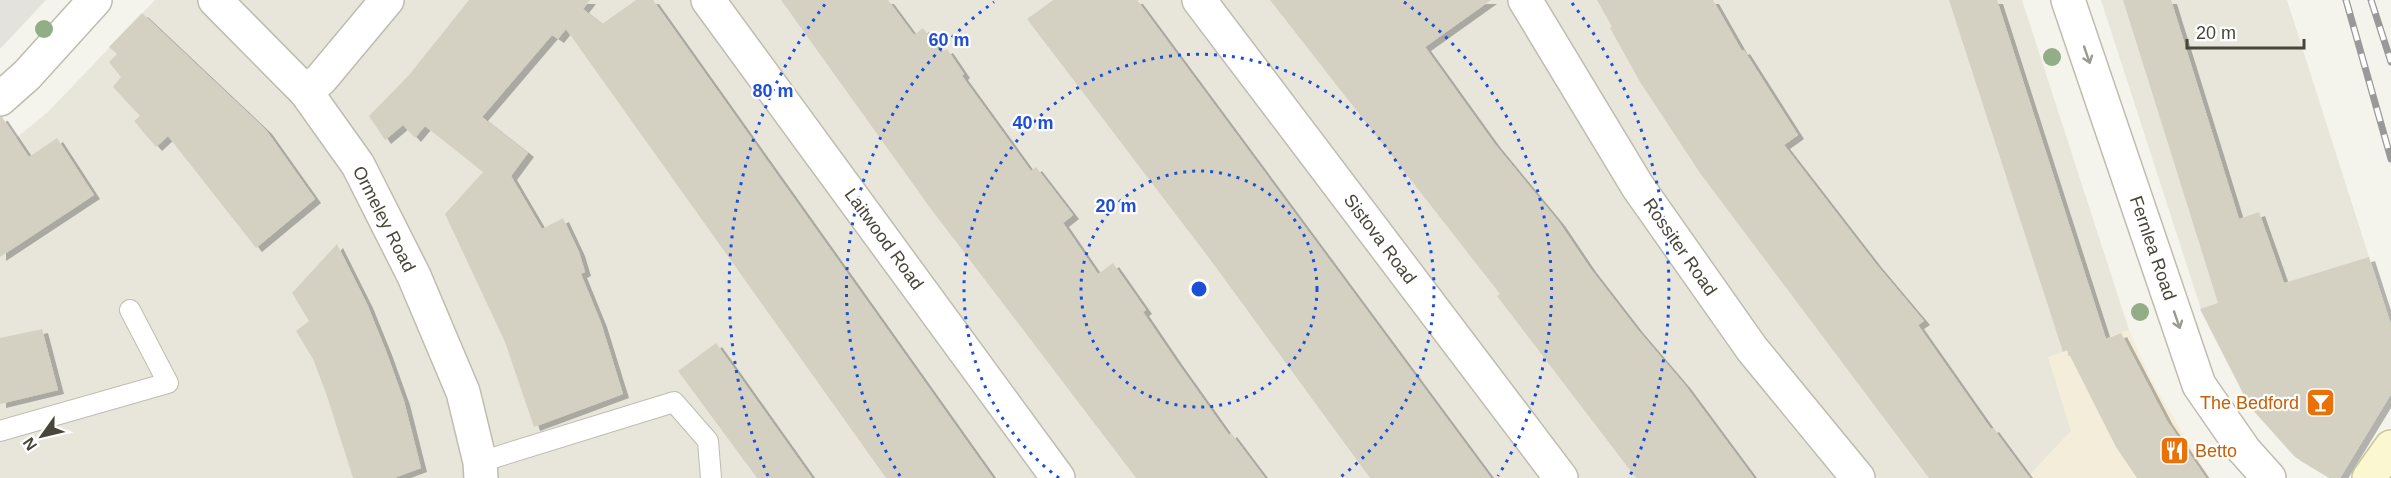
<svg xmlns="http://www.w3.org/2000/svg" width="2391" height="478" font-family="Helvetica,sans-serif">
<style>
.residential{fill:#e8e6db}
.commercial{fill:#f4edda}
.industrial{fill:#e4e2dd}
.building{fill:#d5d1c2;filter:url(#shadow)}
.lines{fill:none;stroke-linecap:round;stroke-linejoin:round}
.service-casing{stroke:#bfbcaf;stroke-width:22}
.minor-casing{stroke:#bfbcaf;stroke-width:36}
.tertiary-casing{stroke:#bfbcaf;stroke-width:36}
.secondary-casing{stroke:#c9c59c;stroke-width:36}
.service{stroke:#fff;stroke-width:20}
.minor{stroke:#fff;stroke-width:33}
.tertiary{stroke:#fff;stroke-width:33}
.secondary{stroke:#faf7d1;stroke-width:33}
.rail-casing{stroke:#999;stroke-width:7}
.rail{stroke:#fff;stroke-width:4.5;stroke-dasharray:14;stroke-linecap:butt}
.tree{fill:#92ae86}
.oneway{stroke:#9a9993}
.ring{fill:none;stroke:#1d4ed8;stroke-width:3;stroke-dasharray:3 6}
.labels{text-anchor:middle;stroke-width:4.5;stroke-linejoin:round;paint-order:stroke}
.street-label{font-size:18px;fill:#48453a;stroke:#fff}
.food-label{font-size:18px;fill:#c56008;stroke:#fff;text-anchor:end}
.centre{fill:#1d4ed8;stroke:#fff;stroke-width:3}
.ring-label{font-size:18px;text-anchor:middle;font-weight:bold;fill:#1d4ed8;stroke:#fff;stroke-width:4.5;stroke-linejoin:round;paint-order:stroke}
</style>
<defs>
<filter id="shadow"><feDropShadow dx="6" dy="4" stdDeviation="0" flood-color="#0004"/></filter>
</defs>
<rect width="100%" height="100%" fill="#f4f3ec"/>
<!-- residential -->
<g class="residential">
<path d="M155,0H2022L2129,330L2106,339L2071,431L2027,478H0V151L48,112Z"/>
<path d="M2101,0H2287L2369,257L2201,309Z"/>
</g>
<!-- commercial -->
<path class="commercial" d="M2129,330L2152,381L2202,466L2211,478H2027L2071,431L2048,357Z"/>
<!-- industrial -->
<path class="industrial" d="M0,0H46L0,49Z"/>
<!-- building -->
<g class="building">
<path d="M469,0H590L583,9L602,24L636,0H653L993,478H886L566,29L558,39L552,35L482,117L528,153L511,176L542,229L563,218L579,252L585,272L581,274L601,323L623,394L534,427L505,342L445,214L483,172L425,126L415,138L403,125L385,140L369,116L409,75Z"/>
<path d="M781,0H888L914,35L923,28L941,53L947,49L964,74L962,76L1031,171L1036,167L1073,215L1063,223L1098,274L1113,263L1146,310L1143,312L1177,362L1229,435L1231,433L1265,478H1136L931,209Z"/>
<path d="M1053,0H1137L1491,478H1370L1209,258L1027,19Z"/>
<path d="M1270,0H1491L1425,47L1494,143L1559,222L1590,268L1638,330L1685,385L1754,478H1636L1497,296L1500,294Z"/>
<path d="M1597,0H1713L1742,51L1744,50L1798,135L1784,145L1876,264L1924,321L1918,325L1991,429L1993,428L2030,478H1929L1700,173L1640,82L1610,28L1612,27Z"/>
<path d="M1949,0H1997L2106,339L2121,333L2167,421L2206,478H2137L2116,447L2067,350L2063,352Z"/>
<path d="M2123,0H2171L2239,219L2259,212L2284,283L2369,257L2391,325V394L2340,478H2330L2295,457L2250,407L2200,309L2218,303Z"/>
<path d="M142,13L266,130L315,199L256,248L168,136L156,147L134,121L140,116L113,87L121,77L109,62L117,54L109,47Z"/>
<path d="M0,117H2L29,157L57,138L94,195L0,257Z"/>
<path d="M337,244L367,304L386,351L404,401L421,468L394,478H353L327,396L313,359L296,331L309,321L292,293Z"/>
<path d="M42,329L58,390L0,404V338Z"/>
<path d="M716,343L731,364L812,478H757L678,371Z"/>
</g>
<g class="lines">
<defs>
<g id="service">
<path d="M0,431L168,383L130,310"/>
<path d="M480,462L674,402L708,441L711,478"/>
</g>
<g id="minor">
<path d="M215,0L306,92L358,165L414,276L463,392L480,462L481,478"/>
<path d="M708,0L1058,478"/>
<path d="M1199,0L1561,478"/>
<path d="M1525,0L1638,187L1752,349L1858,478"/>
<path d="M306,92L321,79L387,0"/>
<path d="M0,99L27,75L95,0"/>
</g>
<path id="tertiary" d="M2068,0L2199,385L2244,450L2269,478"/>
<path id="secondary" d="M2369,478L2391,447"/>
</defs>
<!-- service casing -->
<use href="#service" class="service-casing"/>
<!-- minor casing -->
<use href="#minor" class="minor-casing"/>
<!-- tertiary casing -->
<use href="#tertiary" class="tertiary-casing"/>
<!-- secondary casing -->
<use href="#secondary" class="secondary-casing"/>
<!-- service -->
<use href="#service" class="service"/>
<!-- minor -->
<use href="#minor" class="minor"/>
<!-- tertiary -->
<use href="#tertiary" class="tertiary"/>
<!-- secondary -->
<use href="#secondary" class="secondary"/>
<defs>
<g id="rail">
<path d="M2346,0L2391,159"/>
<path d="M2371,0L2391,62"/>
</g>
</defs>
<!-- rail casing -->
<use href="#rail" class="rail-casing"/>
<!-- rail -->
<use href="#rail" class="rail"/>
</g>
<!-- trees -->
<g class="tree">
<circle cx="44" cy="29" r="9"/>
<circle cx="2052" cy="57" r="9"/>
<circle cx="2140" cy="312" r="9"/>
</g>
<!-- one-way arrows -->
<defs><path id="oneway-shaft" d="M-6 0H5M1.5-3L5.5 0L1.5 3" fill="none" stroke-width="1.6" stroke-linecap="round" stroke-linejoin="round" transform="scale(1.5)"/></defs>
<g class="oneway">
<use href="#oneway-shaft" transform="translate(2087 55) rotate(71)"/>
<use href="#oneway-shaft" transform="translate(2177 320) rotate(71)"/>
</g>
<!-- distance rings -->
<g class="ring">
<circle cx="1199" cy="289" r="118"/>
<path d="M1059 478A235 235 0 1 1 1339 478"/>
<path d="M900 476A353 353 0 0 1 994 2M1404 2A353 353 0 0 1 1498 476"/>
<path d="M768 476A470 470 0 0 1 826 3M1572 3A470 470 0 0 1 1630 476"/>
</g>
<!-- icons -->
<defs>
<symbol id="bar-square" viewBox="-11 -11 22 22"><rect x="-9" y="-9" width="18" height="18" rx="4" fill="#e8710a" stroke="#fff"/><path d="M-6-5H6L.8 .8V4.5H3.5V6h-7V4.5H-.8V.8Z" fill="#fff"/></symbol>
<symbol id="restaurant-square" viewBox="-11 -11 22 22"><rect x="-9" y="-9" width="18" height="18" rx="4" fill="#e8710a" stroke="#fff"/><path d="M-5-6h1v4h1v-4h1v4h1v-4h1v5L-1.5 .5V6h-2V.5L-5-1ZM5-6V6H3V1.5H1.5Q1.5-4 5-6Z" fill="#fff"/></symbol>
</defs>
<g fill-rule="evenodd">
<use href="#bar-square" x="2304" y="386" width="33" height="33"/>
<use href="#restaurant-square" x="2158" y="434" width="33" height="33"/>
</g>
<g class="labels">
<!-- street labels -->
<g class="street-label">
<text transform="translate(384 219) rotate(63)" y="6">Ormeley Road</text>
<text transform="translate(884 239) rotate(54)" y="6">Laitwood Road</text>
<text transform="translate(1380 239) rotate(53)" y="6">Sistova Road</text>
<text transform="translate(1680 247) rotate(55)" y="6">Rossiter Road</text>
<text transform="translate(2153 248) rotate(71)" y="6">Fernlea Road</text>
</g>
<!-- food labels -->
<g class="food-label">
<text x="2299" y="409">The Bedford</text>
<text x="2195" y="457" text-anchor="start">Betto</text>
</g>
</g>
<circle cx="1199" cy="289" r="9" class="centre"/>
<g class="ring-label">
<text x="949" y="46">60 m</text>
<text x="773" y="97">80 m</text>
<text x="1033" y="129">40 m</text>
<text x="1116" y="212">20 m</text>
</g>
<!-- north arrow -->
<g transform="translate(42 436) rotate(236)" stroke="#ffffff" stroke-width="4.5" paint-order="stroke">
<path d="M0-4.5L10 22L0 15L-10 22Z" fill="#48453a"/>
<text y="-9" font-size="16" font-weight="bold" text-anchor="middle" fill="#48453a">N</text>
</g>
<!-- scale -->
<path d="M2187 39v9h117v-9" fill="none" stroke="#48453a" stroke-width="3"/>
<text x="2196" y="39" font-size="18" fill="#48453a" stroke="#ffffff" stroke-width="4.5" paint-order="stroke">20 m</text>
</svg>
